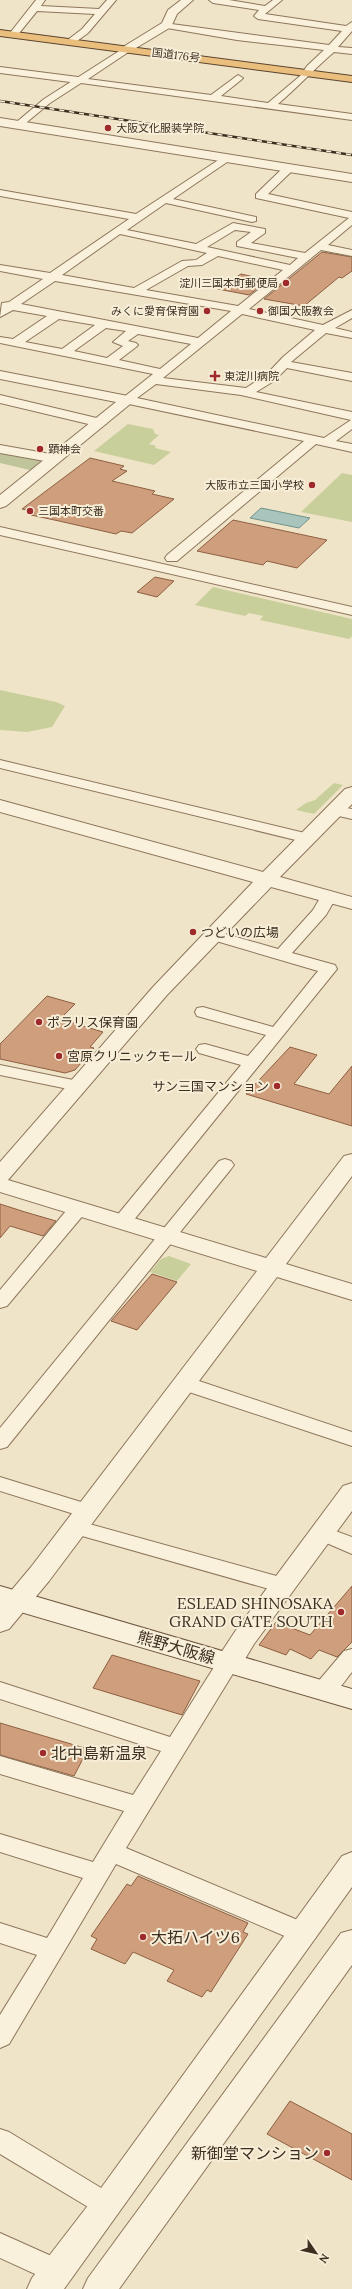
<svg xmlns="http://www.w3.org/2000/svg" width="352" height="2289" font-family="Lora,'Noto Sans JP',serif">
<style>
.green{fill:#c9cf9b}
.cemetery{fill:#bfc49a}
.water{fill:#a9c4bc;stroke:#6f938a}
.building{fill:#cf9f7d;stroke:#8d5f41}
.lines{fill:none;stroke-linecap:round;stroke-linejoin:round}
.minor-casing{stroke:#8d765c;stroke-width:2}
.tertiary-casing{stroke:#8d765c;stroke-width:2}
.secondary-casing{stroke:#6f573f;stroke-width:2}
.trunk-casing{stroke:#5b4430;stroke-width:2}
.minor{fill:#faf1dc;fill-rule:evenodd}
.tertiary{fill:#faf1dc;fill-rule:evenodd}
.secondary{fill:#faf1dc;fill-rule:evenodd}
.trunk{fill:#eabe7c;fill-rule:evenodd}
.rail-casing{stroke:#3d2e20;stroke-width:2.5}
.rail{stroke:#f7eed8;stroke-width:1.5;stroke-dasharray:5;stroke-linecap:butt}
.poi-dot{fill:#9e2a2b;stroke:#f7eed8;stroke-width:1.5}
.labels{text-anchor:middle;stroke-width:4;stroke-linejoin:round;paint-order:stroke}
.far-street-label{font-size:11px;fill:#3d2e20;stroke:#f7eed8}
.far-poi-label{font-size:11px;fill:#3d2e20;stroke:#f7eed8;text-anchor:start}
.poi-label{font-size:13px;fill:#3d2e20;stroke:#f7eed8;text-anchor:start}
.near-poi-label{font-size:16px;fill:#3d2e20;stroke:#f7eed8;text-anchor:end}
.near-street-label{font-size:16px;fill:#3d2e20;stroke:#f7eed8}
</style>
<rect width="100%" height="100%" fill="#f0e4c8"/>
<!-- green -->
<g class="green">
<path d="M128,424L153,429L155,434L159,435L149,444L156,446L155,448L171,452L154,465L94,451Z"/>
<path d="M342,473L352,475V522L301,512Z"/>
<path d="M213,587L352,619V636L349,639L260,620L263,616L249,613L245,616L195,605Z"/>
<path d="M0,690L56,702L65,706L52,727L27,732L0,730Z"/>
<path d="M334,783L343,785L314,814L296,810L306,803L315,800Z"/>
<path d="M169,1256L191,1264L177,1281L150,1272L161,1259Z"/>
</g>
<!-- cemetery -->
<path class="cemetery" d="M0,453L45,458L30,470L0,463Z"/>
<!-- water -->
<path class="water" d="M261,508L310,518L299,528L250,518Z"/>
<!-- building -->
<g class="building">
<path d="M322,252L352,257V271L342,278L339,277L304,306L264,299Z"/>
<path d="M241,274L268,280L249,295L218,289Z"/>
<path d="M90,458L124,466L120,469L127,471L112,481L155,491L152,494L174,499L132,533L121,531L116,534L59,521L31,515L35,512L22,509Z"/>
<path d="M233,520L327,540L297,568L267,561L263,565L197,551Z"/>
<path d="M155,577L174,581L157,597L137,592Z"/>
<path d="M47,996L75,1004L60,1019L103,1032L90,1047L94,1048L75,1070L65,1073L0,1059V1044Z"/>
<path d="M290,1047L317,1055L294,1084L329,1094L352,1066V1126L246,1094Z"/>
<path d="M0,1204L25,1212L56,1221L43,1236L10,1226L0,1238Z"/>
<path d="M152,1274L177,1282L137,1330L111,1321Z"/>
<path d="M352,1586V1642L337,1657L319,1650L311,1659L290,1649L286,1655L259,1645L276,1622L310,1635Z"/>
<path d="M112,1655L200,1681L182,1715L93,1688Z"/>
<path d="M0,1723L88,1749L74,1776L0,1755Z"/>
<path d="M138,1876L248,1923L243,1932L248,1934L211,1992L207,1990L202,1997L167,1981L174,1970L133,1952L125,1964L91,1949L97,1939L91,1936L127,1884L131,1886Z"/>
<path d="M290,2101L352,2134V2180L267,2134Z"/>
</g>
<g class="lines">
<defs>
<g id="minor">
<path d="M36,0H45L41,6L99,9L107,0H116L88,33L73,44L65,42L82,29L95,14L37,11L16,37H10V33Z"/>
<path d="M209,0H229L265,6L273,0H282L265,14L346,26L352,22V31L338,47L352,48V54L334,52C314,69 298,87 278,104L352,114V120L81,83L50,103L21,127H15L13,125L44,99L127,46L130,47V51L88,79L211,95L238,75L243,78L241,80L221,96L268,103L300,76L307,66L324,50L237,40L167,28L164,27V23L329,45L342,31L258,19L254,16L259,10L213,3Z"/>
<path d="M226,155L230,156V160L173,199L256,217V221L252,222L166,203L127,230L196,244L233,223L265,229V233L251,243L305,253L349,218L256,198V194L285,166H293V170L268,194L352,212V225L328,245L352,250V256L321,250L249,309L323,325L352,310V318L335,328L352,332V338L326,333L291,362L352,373V381L287,368L274,381L256,392L352,412V429L336,441L352,444V452L316,444L177,561H167L165,558L167,555L304,441L124,403L122,400L124,397L153,374L0,343V337L13,339L47,316L13,310L0,317L2,303L9,302L43,279L0,271V265L50,273L129,219L0,196V190L136,214ZM235,230L251,232L237,242V246L298,258L290,265L207,247ZM120,234L207,253L196,260L182,261L134,288L62,275ZM218,256L283,270L238,306L146,290L188,266L202,265ZM55,281L231,311L198,338L21,304ZM242,314L315,330L283,357L266,375L246,388L163,378ZM59,319L95,325L62,349L25,342ZM106,328L126,331L113,342L123,346L107,358L74,351ZM138,334L191,344L160,369L119,360L136,347L138,345L136,343L128,341ZM156,384L241,395L351,420L324,438L137,398Z"/>
<path d="M0,395L105,420L107,423L101,427L0,403Z"/>
<path d="M0,445L56,455L62,459L56,463L0,453Z"/>
<path d="M0,527L352,607V615L0,535Z"/>
<path d="M0,760L313,835L316,838L313,841L308,843L0,768Z"/>
<path d="M335,806L352,809V819L330,814L327,811L330,808Z"/>
<path d="M329,891L335,893L337,896L326,915L292,953L335,965L337,969L129,1226L122,1228L115,1226L113,1222L115,1218L241,1065L199,1053L196,1049L199,1045L205,1044L248,1056L266,1035L197,1016L195,1012L197,1008L203,1007L273,1027L318,971L206,938L204,935L206,932L212,930L278,949L313,910L323,893Z"/>
<path d="M0,1065L78,1081L84,1082L87,1086L84,1090L78,1091L0,1075Z"/>
<path d="M225,1159L231,1161L234,1165L231,1169L7,1447L0,1449V1428L219,1161Z"/>
<path d="M78,1203L85,1205L87,1209L85,1213L7,1306L0,1308V1290L71,1205Z"/>
<path d="M184,1376L352,1432V1446L177,1388L174,1383L177,1378Z"/>
<path d="M0,1477L94,1506L97,1511L94,1516L87,1518L0,1491Z"/>
<path d="M75,1520L291,1580L294,1585L291,1590L283,1593L68,1532L64,1527L68,1522Z"/>
<path d="M322,1526L352,1537V1554L315,1538L311,1533L315,1528Z"/>
<path d="M352,1649V1672C342,1684 334,1701 316,1696L313,1690L316,1684L344,1651Z"/>
<path d="M229,1654L237,1656L240,1662L126,1848L312,1926L315,1933L312,1940L303,1943L294,1940L116,1864L9,2044L0,2048V2015L37,1955L0,1943V1923L47,1938L83,1878L0,1852V1834L93,1862L124,1811L0,1774V1756L133,1795L161,1751L0,1699V1682L170,1737L221,1656Z"/>
<path d="M0,2129L9,2132L116,2197L120,2205L116,2213L107,2217L98,2213L0,2154Z"/>
<path d="M0,2233L67,2263L71,2272L67,2281L57,2284L0,2258Z"/>
</g>
<g id="tertiary">
<path d="M181,0H193L177,14L171,27L131,51H123L121,49L123,47L162,23L168,10Z"/>
<path d="M0,67L78,77L84,80L78,83L0,73Z"/>
<path d="M0,118L352,174V182L0,126Z"/>
<path d="M0,371L128,396L135,400L6,506L0,508V495L116,402L0,379Z"/>
<path d="M352,787V804L280,877L352,897V909L271,887L167,995L8,1180L266,1258L344,1156L352,1154V1176L286,1264L352,1284V1300L277,1277L49,1581L9,1629L0,1632V1604L31,1567L257,1271L0,1192V1162L153,987L253,882L0,812V800L263,872L345,789Z"/>
<path d="M352,1483V1511L254,1644L239,1669L229,1672L219,1669L215,1662L236,1630L343,1486Z"/>
<path d="M352,1852V1887L64,2289H27L32,2278L96,2195L342,1856Z"/>
<path d="M352,1930V1965L119,2289H83L88,2278L341,1933Z"/>
</g>
<path id="secondary" d="M0,1586L352,1689V1709L0,1606Z"/>
<path id="trunk" d="M0,30L352,76V82L0,36Z"/>
</defs>
<!-- minor casing -->
<use href="#minor" class="minor-casing"/>
<!-- tertiary casing -->
<use href="#tertiary" class="tertiary-casing"/>
<!-- secondary casing -->
<use href="#secondary" class="secondary-casing"/>
<!-- trunk casing -->
<use href="#trunk" class="trunk-casing"/>
<!-- minor -->
<use href="#minor" class="minor"/>
<!-- tertiary -->
<use href="#tertiary" class="tertiary"/>
<!-- secondary -->
<use href="#secondary" class="secondary"/>
<!-- trunk -->
<use href="#trunk" class="trunk"/>
<defs>
<path id="rail" d="M0,101L352,155"/>
</defs>
<!-- rail casing -->
<use href="#rail" class="rail-casing"/>
<!-- rail -->
<use href="#rail" class="rail"/>
</g>
<!-- markers -->
<g class="poi-dot">
<circle cx="108" cy="128" r="4"/>
<circle cx="286" cy="283" r="4"/>
<circle cx="207" cy="311" r="4"/>
<circle cx="260" cy="311" r="4"/>
<path d="M213 370h4v4h4v4h-4v4h-4v-4h-4v-4h4z"/>
<circle cx="40" cy="449" r="4"/>
<circle cx="312" cy="485" r="4"/>
<circle cx="30" cy="511" r="4"/>
<circle cx="193" cy="932" r="4"/>
<circle cx="39" cy="1022" r="4"/>
<circle cx="59" cy="1056" r="4"/>
<circle cx="277" cy="1086" r="4"/>
<circle cx="341" cy="1612" r="4"/>
<circle cx="43" cy="1753" r="4"/>
<circle cx="143" cy="1937" r="4"/>
<circle cx="327" cy="2153" r="4"/>
</g>
<g class="labels">
<!-- far-street labels -->
<g class="far-street-label">
<text transform="translate(176 55) rotate(7)" y="4">国道176号</text>
</g>
<!-- far-poi labels -->
<g class="far-poi-label">
<text x="116" y="132">大阪文化服装学院</text>
<text x="278" y="287" text-anchor="end">淀川三国本町郵便局</text>
<text x="199" y="315" text-anchor="end">みくに愛育保育園</text>
<text x="268" y="315">御国大阪教会</text>
<text x="224" y="380">東淀川病院</text>
<text x="48" y="453">顕神会</text>
<text x="304" y="489" text-anchor="end">大阪市立三国小学校</text>
<text x="38" y="515">三国本町交番</text>
</g>
<!-- poi labels -->
<g class="poi-label">
<text x="201" y="937">つどいの広場</text>
<text x="47" y="1027">ポラリス保育園</text>
<text x="67" y="1061">宮原クリニックモール</text>
<text x="269" y="1091" text-anchor="end">サン三国マンション</text>
</g>
<!-- near-poi labels -->
<g class="near-poi-label">
<text x="333" y="1609">ESLEAD SHINOSAKA<tspan x="333" dy="18">GRAND GATE SOUTH</tspan></text>
<text x="51" y="1759" text-anchor="start">北中島新温泉</text>
<text x="151" y="1943" text-anchor="start">大拓ハイツ6</text>
<text x="319" y="2159">新御堂マンション</text>
</g>
<!-- near-street labels -->
<g class="near-street-label">
<text transform="translate(176 1647) rotate(16)" y="6">熊野大阪線</text>
</g>
</g>
<!-- north arrow -->
<g transform="translate(316 2253) rotate(124)" stroke="#f7eed8" stroke-width="3" paint-order="stroke">
<path d="M0-3L7 15L0 10L-7 15Z" fill="#3d2e20"/>
<text y="-6" font-size="11" font-weight="bold" text-anchor="middle" fill="#3d2e20">N</text>
</g>
</svg>
